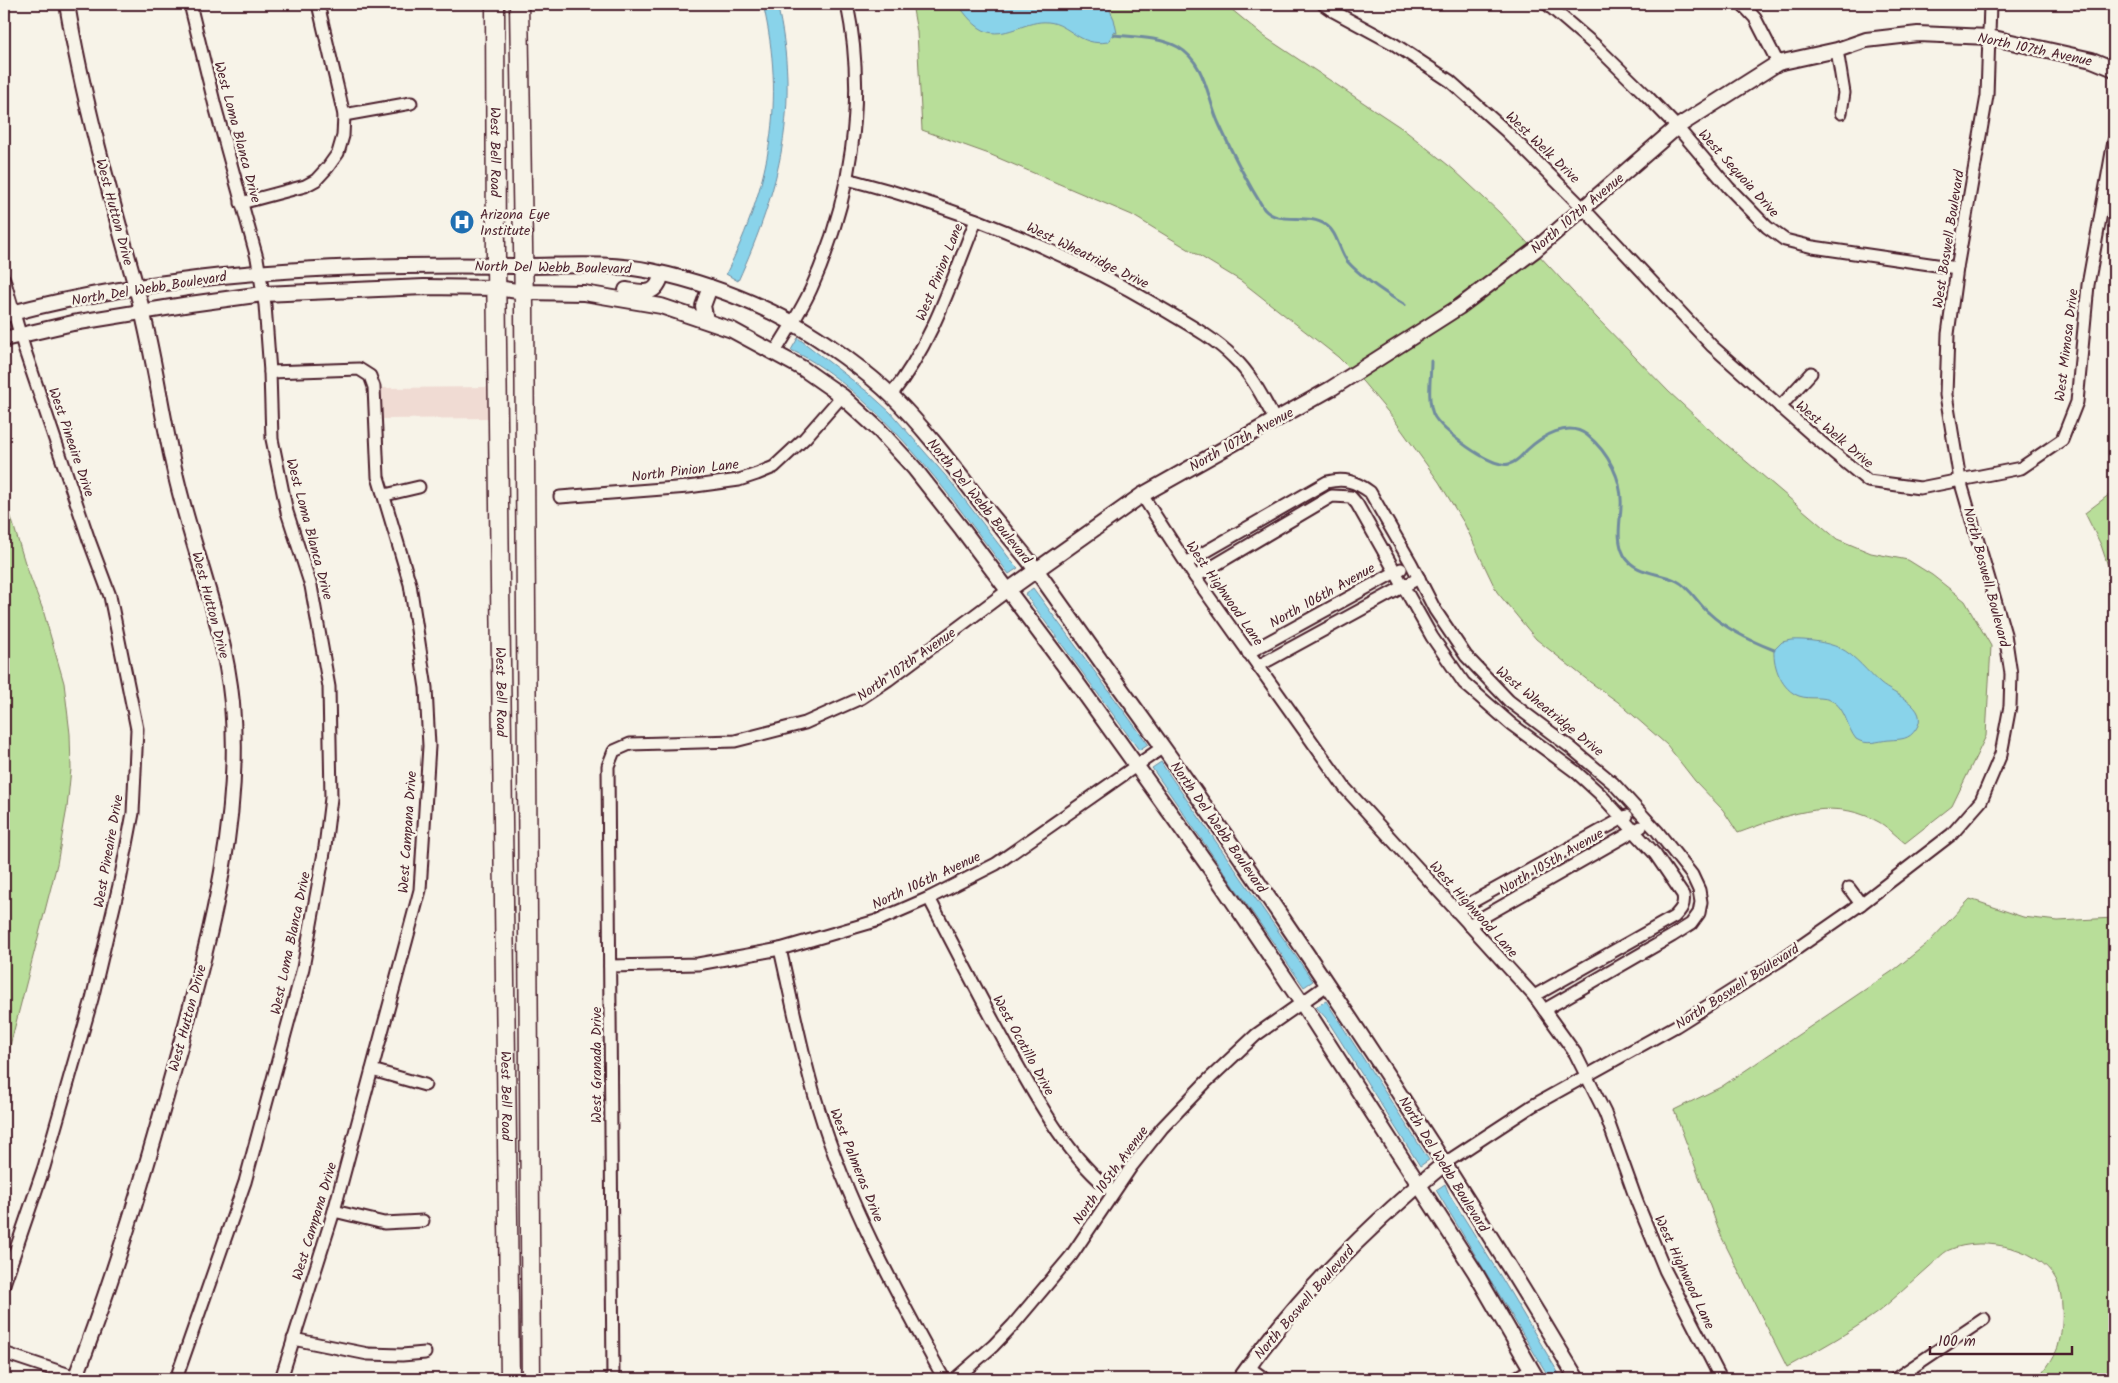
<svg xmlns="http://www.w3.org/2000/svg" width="2118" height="1383" font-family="Kalam,sans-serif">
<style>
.built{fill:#f0dbd3}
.green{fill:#b8de99;stroke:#817e62}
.water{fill:#89d3ea;stroke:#708b9e}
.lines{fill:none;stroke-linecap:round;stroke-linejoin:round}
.stream{stroke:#708b9e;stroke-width:3}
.minor-casing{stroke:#4a1f2b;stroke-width:15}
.tertiary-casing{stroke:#4a1f2b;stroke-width:18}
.primary-casing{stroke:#4a1f2b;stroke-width:21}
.minor{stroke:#f7f3e8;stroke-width:11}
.tertiary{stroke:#f7f3e8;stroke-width:14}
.primary{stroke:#f7f3e8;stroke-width:18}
.labels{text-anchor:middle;stroke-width:5;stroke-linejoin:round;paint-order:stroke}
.street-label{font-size:14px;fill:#4a1f2b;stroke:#f7f3e8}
.poi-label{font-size:14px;fill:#4a1f2b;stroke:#f7f3e8;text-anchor:start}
</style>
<rect width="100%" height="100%" fill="#f7f3e8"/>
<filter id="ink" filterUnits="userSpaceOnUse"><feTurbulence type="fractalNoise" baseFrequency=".02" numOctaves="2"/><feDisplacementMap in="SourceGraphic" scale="10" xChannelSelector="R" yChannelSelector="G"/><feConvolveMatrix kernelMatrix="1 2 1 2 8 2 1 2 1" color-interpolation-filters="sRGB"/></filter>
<g filter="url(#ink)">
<!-- built -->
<path class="built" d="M491,387V418L382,419V388Z"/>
<!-- green -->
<g class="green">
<path d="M912,4H1225L1265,37L1403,129L1453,169L1500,213L1597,318L1669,392L1720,439L1837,539L1871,553L1908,560L1932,575L1965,601L1991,646L1986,736L1952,806L1905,843C1895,835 1886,825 1875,820C1829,796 1782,817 1738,833L1723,810L1695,781L1667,745L1618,702L1590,682L1536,639L1497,592L1464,523L1439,482L1393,418L1363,382L1338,357L1241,281L1132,215L989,154L922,130L917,32Z"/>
<path d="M2114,491V584L2101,545L2085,513Z"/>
<path d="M4,494L25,563L43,610L64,683L70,734L71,769L67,808L57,864L4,1069Z"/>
<path d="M1970,899L2023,917L2058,921L2114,918V1379H2038C2045,1370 2054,1358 2058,1347C2063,1329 2064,1305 2059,1287C2048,1248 1983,1235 1949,1250C1942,1253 1935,1262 1929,1267C1912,1282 1895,1298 1878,1312C1849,1333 1818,1350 1787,1367L1722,1238L1674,1110L1721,1087L1894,970L1929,942Z"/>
</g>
<!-- water -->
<g class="water">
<path d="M763,4H777C801,105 780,189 738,281L726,274C770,185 786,101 763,4Z"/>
<path d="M958,4H1107L1114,19L1117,33L1114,32L1108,42C1079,47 1070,24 1048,22C1027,20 1008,37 988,32C975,28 965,14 958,4Z"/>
<path d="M798,338L869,393L890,412L951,482L1013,563L1018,568L1009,574C960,510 913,442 851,390C832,374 813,360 791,350Z"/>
<path d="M1033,588L1148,744L1139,750L1025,594Z"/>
<path d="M1791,640C1806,639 1826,642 1840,648C1856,656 1867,672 1881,684C1893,694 1931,707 1916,729C1909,740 1901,739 1889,740C1877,741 1867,746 1856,739C1847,728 1846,710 1834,702C1823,695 1810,700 1799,696C1782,690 1773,667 1774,650L1782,642Z"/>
<path d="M1161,762L1164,767L1313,981L1304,987L1152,768Z"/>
<path d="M1326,1001L1429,1160L1420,1166L1326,1018L1316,1007Z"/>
<path d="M1445,1184L1449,1194L1501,1277L1562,1379H1550L1436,1190Z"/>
</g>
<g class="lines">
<!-- stream -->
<g class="stream">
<path d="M1114,35C1134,37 1160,37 1178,47C1206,63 1207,98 1219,124C1232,153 1247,182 1264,209C1279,226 1307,212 1326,225C1337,232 1339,250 1347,261C1363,279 1385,293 1405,305"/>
<path d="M1431,361C1431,378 1427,397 1433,414C1440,430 1492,469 1509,464C1517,462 1521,456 1527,450C1542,436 1568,420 1587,435C1608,452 1623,480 1621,507C1620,524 1616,539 1624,555C1635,575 1660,572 1677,581C1690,587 1698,604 1709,613C1727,630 1751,641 1774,650"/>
</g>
<defs>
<g id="minor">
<path d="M1323,4L1333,11L1394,44L1450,81L1507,132L1584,209L1712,346L1811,434L1868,481L1920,488L2021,468L2062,440L2077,402L2088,285L2114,141"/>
<path d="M1547,4L1597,47L1647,96L1677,127L1729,188L1767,227L1785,240L1813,247L1957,268"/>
<path d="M1742,4L1755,18L1778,63"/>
<path d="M1837,50L1844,93L1841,113"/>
<path d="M344,115L411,103"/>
<path d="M847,179C956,207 1064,251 1161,308C1186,323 1213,337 1233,357C1252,375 1263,398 1275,420"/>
<path d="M241,203L305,186L316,180L328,167L338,153L343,136L344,115L318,4"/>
<path d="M4,279L25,351L89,540L110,596L137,729L133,813L120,881L92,999L44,1167L4,1284"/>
<path d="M775,352C787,332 801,311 811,289C851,201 867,99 847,4"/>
<path d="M270,372L359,369L370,376L374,387L378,477L410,584L426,688L429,746L420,890L334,1211L281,1379"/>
<path d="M891,395C932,344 952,280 976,220"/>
<path d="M1780,407L1811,373"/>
<path d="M385,495L419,487"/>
<path d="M1142,495L1195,577L1345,788L1534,996L1575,1053L1605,1113L1637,1202L1665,1270L1721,1379"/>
<path d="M560,497L688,487L739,480L757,474L774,467L805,438L842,396"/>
<path d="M1186,563L1327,482C1344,478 1355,481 1370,492L1411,563L1435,610L1466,656L1509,701L1570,747L1613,783L1657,831L1692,875L1699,890L1701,902L1699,913L1691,924L1672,936L1544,1010"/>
<path d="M1195,577L1332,496L1351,497L1357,504L1432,637L1464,683L1511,724L1576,772L1600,794L1655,854L1683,895C1685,905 1681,910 1674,917L1534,996"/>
<path d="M1248,653L1401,569"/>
<path d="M1258,666L1419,578"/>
<path d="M1849,888L1861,904"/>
<path d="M929,898C957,952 984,1005 1013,1057C1040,1105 1069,1158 1113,1192"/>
<path d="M1456,911L1627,816"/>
<path d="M1469,925L1641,827"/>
<path d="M780,949C792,1001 802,1056 818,1107C847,1203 896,1292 944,1379"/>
<path d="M610,966L698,964L780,949L876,921L929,898L996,864L1163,747"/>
<path d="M372,1070L425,1085"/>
<path d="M1445,1163L1532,1106L1676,1026L1779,961L1861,904L1952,834L1981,801L2001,754L2010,706L2011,674L2005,634L1960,480L1946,395L1948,334L1957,268L1987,96L1990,4"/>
<path d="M334,1211L384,1223L423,1221"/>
<path d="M293,1339L368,1354L402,1355L425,1353"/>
<path d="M4,1353L82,1379"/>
<path d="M1248,1367L1265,1379"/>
<path d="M176,1379L245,1182L303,968L325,847L331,798L329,687L311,586L287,512L272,439L270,372L265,305L257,258L215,106L190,4"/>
<path d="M613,1379L608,766L614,751L630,744L735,741L805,723L861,698L888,680L1007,591"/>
<path d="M955,1379L993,1346L1013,1325L1071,1256L1131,1167L1162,1128L1206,1082L1256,1035L1327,985"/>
<path d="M1514,1379L1531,1369"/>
<path d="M1895,1379L1984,1319"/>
</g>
<g id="tertiary">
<path d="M67,4C83,100 110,194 136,287C155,354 162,423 179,489C197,561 225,629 232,703C242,821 210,935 180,1047C149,1159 117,1270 75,1379"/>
<path d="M626,290C646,293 656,296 662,274"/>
<path d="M4,315C172,270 350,263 523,266C565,266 610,262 651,271C699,281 748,299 791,322C822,339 869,373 894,398C927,431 954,468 983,505C1001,527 1020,549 1037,571C1060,603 1082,635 1105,667C1273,897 1431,1134 1577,1379"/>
<path d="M706,320L703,306L710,287"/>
<path d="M4,339L73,323L190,304L263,294L424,287L497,288L524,292L584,293L661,306L732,330L802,368L842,396L879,430L914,468L962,529L1072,676L1222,885L1302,1003L1475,1272L1537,1379"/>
<path d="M1007,591L1142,495L1332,388L1459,307L1535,250L1677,127L1778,63L1837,50L1866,40L1918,34L1989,37L2092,60L2114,69"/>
<path d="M1240,1379C1297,1297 1368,1226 1445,1163"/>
</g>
<g id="primary">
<path id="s1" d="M495,4L496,264L510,1379"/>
<path d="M519,4L524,305L531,1379"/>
</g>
</defs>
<!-- minor casing -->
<use href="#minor" class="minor-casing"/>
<!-- tertiary casing -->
<use href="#tertiary" class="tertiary-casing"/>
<!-- primary casing -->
<use href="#primary" class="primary-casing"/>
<!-- minor -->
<use href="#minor" class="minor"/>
<!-- tertiary -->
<use href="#tertiary" class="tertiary"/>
<!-- primary -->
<use href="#primary" class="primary"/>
</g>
</g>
<!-- icons -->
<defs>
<symbol id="hospital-disc" viewBox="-11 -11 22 22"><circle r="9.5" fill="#1f6fb2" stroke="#f7f3e8"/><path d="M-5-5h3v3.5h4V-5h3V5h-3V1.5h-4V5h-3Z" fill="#fff"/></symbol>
</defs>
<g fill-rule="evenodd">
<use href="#hospital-disc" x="448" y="208" width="28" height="28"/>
</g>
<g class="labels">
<!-- street labels -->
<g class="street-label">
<text transform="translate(2035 49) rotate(12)" y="5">North 107th Avenue</text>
<text transform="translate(238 132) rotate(75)" y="5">West Loma Blanca Drive</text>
<text transform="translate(1543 147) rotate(44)" y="5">West Welk Drive</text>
<text dy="5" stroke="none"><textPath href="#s1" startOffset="148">West Bell Road</textPath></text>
<text transform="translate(1739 173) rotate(48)" y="5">West Sequoia Drive</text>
<text transform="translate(115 212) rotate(75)" y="5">West Hutton Drive</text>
<text transform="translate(1577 213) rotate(-40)" y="5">North 107th Avenue</text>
<text transform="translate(1948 239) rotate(-81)" y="5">West Boswell Boulevard</text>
<text transform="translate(1088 255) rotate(26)" y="5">West Wheatridge Drive</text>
<text transform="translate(553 267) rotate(1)" y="5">North Del Webb Boulevard</text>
<text transform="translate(939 272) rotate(-68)" y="5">West Pinion Lane</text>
<text transform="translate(149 288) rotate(-9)" y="5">North Del Webb Boulevard</text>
<text transform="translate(2066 345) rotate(-83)" y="5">West Mimosa Drive</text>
<text transform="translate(1835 434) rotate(40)" y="5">West Welk Drive</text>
<text transform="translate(1241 439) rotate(-29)" y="5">North 107th Avenue</text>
<text transform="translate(72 442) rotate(71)" y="5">West Pineaire Drive</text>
<text transform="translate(685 470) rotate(-7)" y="5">North Pinion Lane</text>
<text transform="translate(980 501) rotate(51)" y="5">North Del Webb Boulevard</text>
<text transform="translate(310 529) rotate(75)" y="5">West Loma Blanca Drive</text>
<text transform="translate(1987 577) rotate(75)" y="5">North Boswell Boulevard</text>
<text transform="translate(1225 593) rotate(55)" y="5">West Highwood Lane</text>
<text transform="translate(1322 595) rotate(-29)" y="5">North 106th Avenue</text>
<text transform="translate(211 605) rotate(75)" y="5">West Hutton Drive</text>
<text transform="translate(906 664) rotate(-35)" y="5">North 107th Avenue</text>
<text dy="5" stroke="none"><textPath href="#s1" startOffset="688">West Bell Road</textPath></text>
<text transform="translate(1550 711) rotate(39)" y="5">West Wheatridge Drive</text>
<text transform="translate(1219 827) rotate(55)" y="5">North Del Webb Boulevard</text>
<text transform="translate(407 832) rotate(-86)" y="5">West Campana Drive</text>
<text transform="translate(108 851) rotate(-80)" y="5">West Pineaire Drive</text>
<text transform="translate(1551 861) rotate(-30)" y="5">North 105th Avenue</text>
<text transform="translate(926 880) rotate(-25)" y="5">North 106th Avenue</text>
<text transform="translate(1474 909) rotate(48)" y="5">West Highwood Lane</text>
<text transform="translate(290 943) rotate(-78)" y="5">West Loma Blanca Drive</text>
<text transform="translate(1737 986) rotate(-33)" y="5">North Boswell Boulevard</text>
<text transform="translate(187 1018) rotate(-75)" y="5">West Hutton Drive</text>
<text transform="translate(1024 1045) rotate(61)" y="5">West Ocotillo Drive</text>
<text transform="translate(596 1065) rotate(-90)" y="5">West Granada Drive</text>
<text dy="5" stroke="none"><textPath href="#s1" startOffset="1092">West Bell Road</textPath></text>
<text transform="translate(1444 1164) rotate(58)" y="5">North Del Webb Boulevard</text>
<text transform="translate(857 1165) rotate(68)" y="5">West Palmeras Drive</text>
<text transform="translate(1110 1175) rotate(-54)" y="5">North 105th Avenue</text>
<text transform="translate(314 1221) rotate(-73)" y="5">West Campana Drive</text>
<text transform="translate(1685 1272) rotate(65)" y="5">West Highwood Lane</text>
<text transform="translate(1304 1302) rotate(-49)" y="5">North Boswell Boulevard</text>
</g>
<!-- poi labels -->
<g class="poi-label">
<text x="480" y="219">Arizona Eye<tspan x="480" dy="16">Institute</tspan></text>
</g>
</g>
<!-- margin -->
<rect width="2118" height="1383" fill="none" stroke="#f7f3e8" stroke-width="20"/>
<rect x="10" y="10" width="2098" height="1363" fill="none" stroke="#4a1f2b" stroke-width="2" filter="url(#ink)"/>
<!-- scale -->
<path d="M1930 1346v8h142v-8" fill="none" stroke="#4a1f2b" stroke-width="2.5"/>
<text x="1938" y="1346" font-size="15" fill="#4a1f2b" stroke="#f7f3e8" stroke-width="4" paint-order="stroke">100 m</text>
</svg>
